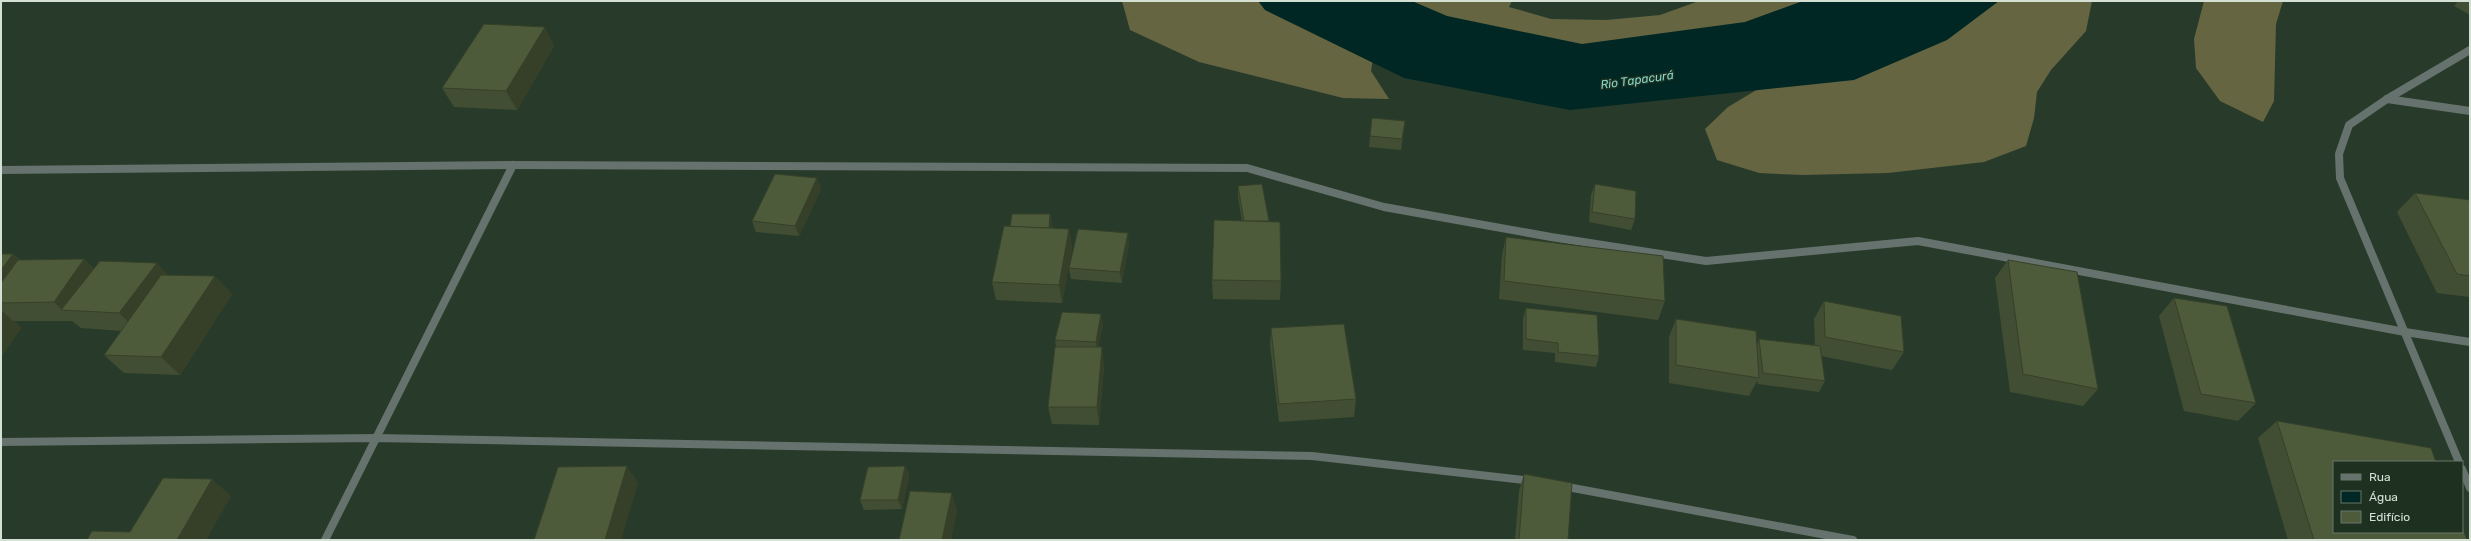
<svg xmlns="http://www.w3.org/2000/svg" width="2471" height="541" font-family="Rubik,sans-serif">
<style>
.forest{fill:#656541}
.water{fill:#012724}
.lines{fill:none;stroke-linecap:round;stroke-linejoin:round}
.minor{stroke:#66726d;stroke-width:8}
.wall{fill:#424e33}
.shaded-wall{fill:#364029}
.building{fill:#4d5b3b;stroke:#364029}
.labels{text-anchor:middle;stroke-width:3;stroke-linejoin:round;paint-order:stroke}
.water-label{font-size:12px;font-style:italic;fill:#83d7cd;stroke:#1e3120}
</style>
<rect width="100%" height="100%" fill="#283b2a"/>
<!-- forest -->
<g class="forest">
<path d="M1122,1H1512L1509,7L1551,19L1606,20L1660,15L1699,1H1838L1753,46L1375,45L1371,71L1389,99L1343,98L1199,62L1130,30Z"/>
<path d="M1976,1H2092L2086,31L2051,70L2037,92L2034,118L2026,146L1984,162L1888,173L1802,175L1759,173L1717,160L1705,129L1728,107L1758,89Z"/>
<path d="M2204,1H2283L2276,24L2274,101L2263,122L2220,101L2196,68L2194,39Z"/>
</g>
<!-- water -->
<path class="water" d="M1258,1H1412L1447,16L1582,44L1745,22L1803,1H1999L1947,40L1854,80L1570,110L1404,78L1265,10Z"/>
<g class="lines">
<!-- minor -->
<g class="minor">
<path d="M2387,99L2470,111"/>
<path d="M1,170L513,165L1247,168L1384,207L1551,237L1706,261L1918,241L2405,332L2470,342"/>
<path d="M1,442L376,438L1312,456L1533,481"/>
<path d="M2459,462L2340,178L2339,154L2349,125L2387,99L2470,50"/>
<path d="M2462,469L2470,488"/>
<path d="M1562,486L1853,540"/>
<path d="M325,540L513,165"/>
</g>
</g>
<!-- wall -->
<g class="wall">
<path d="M2458,1H2470V15L2454,6Z"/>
<path d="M554,46L517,110L454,107L442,88Z"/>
<path d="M1372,118L1405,121L1401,150L1369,147Z"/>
<path d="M817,178L821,189L799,236L756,232L752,221Z"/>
<path d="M1595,184L1635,219L1631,230L1589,222L1591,195Z"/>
<path d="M1238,186L1281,281L1280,300L1213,299L1212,280L1242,221L1238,197Z"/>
<path d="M2415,193L2470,200V297L2437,293L2397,212Z"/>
<path d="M1050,214L1052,225V228L1069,229L1072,248L1062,303L996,300L992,282Z"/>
<path d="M1506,237L1665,301L1658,320L1499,299L1502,255Z"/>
<path d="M1129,243L1122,283L1071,279L1069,268Z"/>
<path d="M13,254L20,260L84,259L94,269L168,275L232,294L180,375L124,373L104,355L122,331L81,328L72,321H14L21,328L1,357V270Z"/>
<path d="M2008,260L2098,389L2083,406L2010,392L1995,278Z"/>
<path d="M2174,298L2256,403L2238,421L2184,411L2159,316Z"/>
<path d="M1824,301L1904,352L1892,370L1821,356L1825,381L1819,392L1758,384L1757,381L1749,396L1669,383V337L1676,319L1757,344L1759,339L1815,346L1814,319Z"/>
<path d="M1526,308L1599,356L1596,367L1555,362V353L1523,350V318Z"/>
<path d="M1103,325L1098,347L1104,365L1099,425L1052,424L1048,407L1056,347L1055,340Z"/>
<path d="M1271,328L1356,399L1354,417L1279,422L1270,346Z"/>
<path d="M2277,421L2467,540H2288L2258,438Z"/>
<path d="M905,466L909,476L902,509L864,510L860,500Z"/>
<path d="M1524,474L1568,540H1515L1519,491Z"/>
</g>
<!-- shaded-wall -->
<g class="shaded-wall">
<path d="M545,27L554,46L517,110L506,91Z"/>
<path d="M817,178L821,189L799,236L795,226Z"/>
<path d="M1050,214L1052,225L1050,241L1048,230Z"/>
<path d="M1069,229L1072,248L1062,303L1059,285Z"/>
<path d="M1128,233L1129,243L1122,283L1120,272Z"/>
<path d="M13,254L33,273L1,303V270Z"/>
<path d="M84,259L103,278L62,310L54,302Z"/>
<path d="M157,263L174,282L138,331L119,313Z"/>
<path d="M215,276L232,294L180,375L161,357Z"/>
<path d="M1,310L21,328L1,357Z"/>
<path d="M1101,314L1103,325L1097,353L1096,342Z"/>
<path d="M1102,347L1104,365L1099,425L1097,407Z"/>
<path d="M627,466L638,483L621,540H605Z"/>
<path d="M905,466L909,476L902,509L898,500Z"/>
<path d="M212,479L231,496L206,540H177Z"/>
<path d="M952,493L957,510L951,540H942Z"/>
</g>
<!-- building -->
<g class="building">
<path d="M484,24L545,27L506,91L442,88Z"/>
<path d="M1372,118L1405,121L1402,139L1370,136Z"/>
<path d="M775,174L817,178L795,226L752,221Z"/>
<path d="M1262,184L1269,221H1244L1238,186Z"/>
<path d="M1595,184L1636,191L1635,219L1592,212Z"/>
<path d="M2415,193L2470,200V276L2457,274Z"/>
<path d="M1012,214H1050L1049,228L1010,227Z"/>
<path d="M1214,220L1280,222L1281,281L1212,280Z"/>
<path d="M1004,226L1069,229L1059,285L992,282Z"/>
<path d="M1078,229L1128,233L1120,272L1069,268Z"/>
<path d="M1506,237L1663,256L1665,301L1504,281Z"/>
<path d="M1,254H13L1,270Z"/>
<path d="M84,259L54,302L1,303V283L18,260Z"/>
<path d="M2008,260L2077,272L2098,389L2023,374Z"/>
<path d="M100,261L157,263L119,313L61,310Z"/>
<path d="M161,275L215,276L161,357L104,355Z"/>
<path d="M2174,298L2227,306L2256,403L2201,394Z"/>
<path d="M1824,301L1901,316L1904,352L1825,337Z"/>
<path d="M1526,308L1597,315L1599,356L1558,352V343L1526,339Z"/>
<path d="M1062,312L1101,314L1096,342L1055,340Z"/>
<path d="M1676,319L1756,331L1759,378L1676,365Z"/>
<path d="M1344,324L1356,399L1279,404L1271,328Z"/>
<path d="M1759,339L1820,346L1825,381L1763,373Z"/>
<path d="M1055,347H1102L1097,407H1048Z"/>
<path d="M2277,421L2431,448L2436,462H2334V532H2462V527L2467,540H2314Z"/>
<path d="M627,466L605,540H534L558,467Z"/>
<path d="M905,466L898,500H860L868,467Z"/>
<path d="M1524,474L1572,483L1568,540H1519Z"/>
<path d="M163,478L212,479L177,540H87L92,531L130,532Z"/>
<path d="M910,491L952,493L942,540H899Z"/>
</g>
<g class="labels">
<!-- water labels -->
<g class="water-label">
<text transform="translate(1637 80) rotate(-8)" y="4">Rio Tapacurá</text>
</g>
</g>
<!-- border -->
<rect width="2471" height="541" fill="none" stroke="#d5e0d5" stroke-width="4"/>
<!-- legend -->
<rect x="2333" y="461" width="130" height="72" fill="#1e3120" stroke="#677768"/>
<rect x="2341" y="474" width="20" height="6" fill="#66726d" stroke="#677768"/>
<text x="2369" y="481" font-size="12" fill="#d5e0d5">Rua</text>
<rect x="2341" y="491" width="20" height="12" fill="#012724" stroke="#677768"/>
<text x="2369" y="501" font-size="12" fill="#d5e0d5">Água</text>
<rect x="2341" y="511" width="20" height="12" fill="#4d5b3b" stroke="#677768"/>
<text x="2369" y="521" font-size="12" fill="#d5e0d5">Edifício</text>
</svg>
